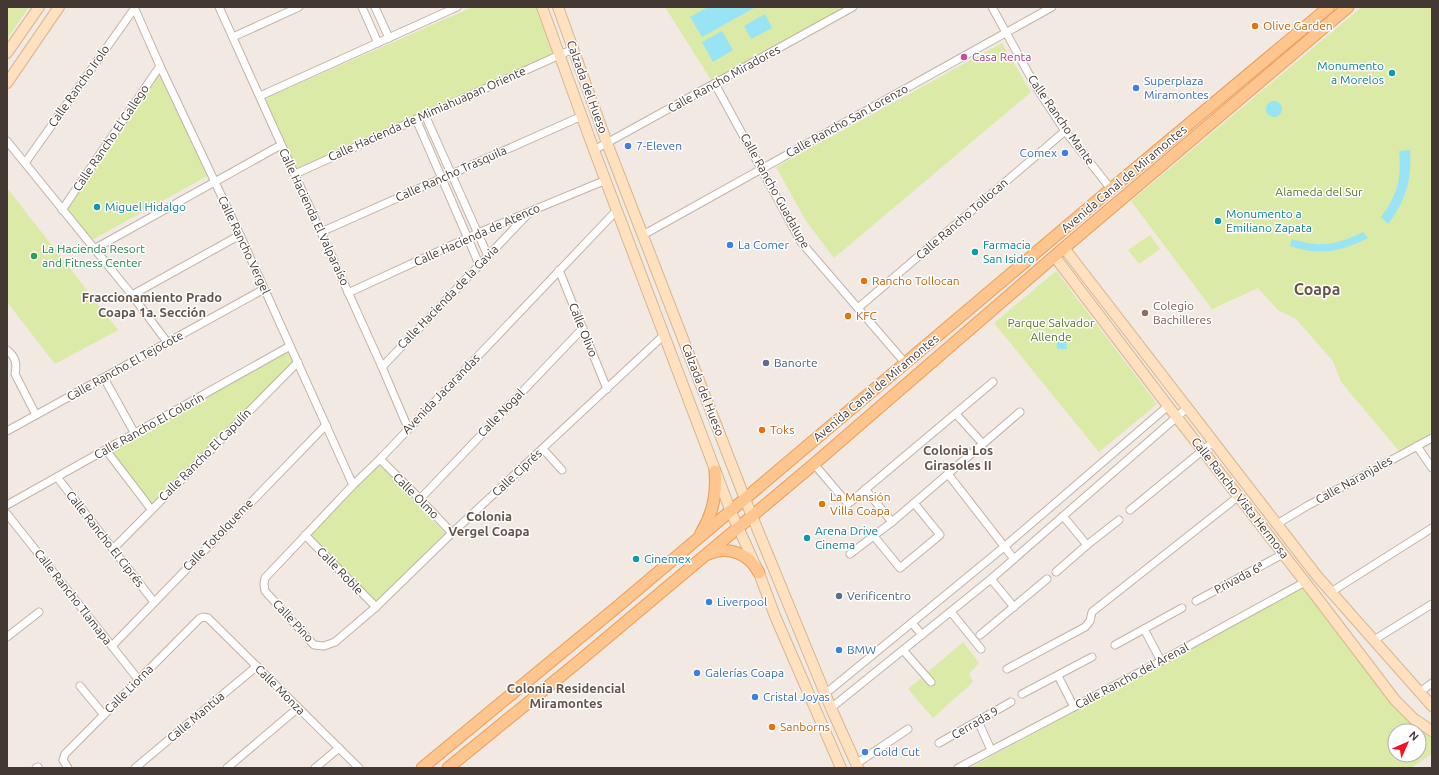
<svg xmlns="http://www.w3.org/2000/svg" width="1439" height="775" font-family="Ubuntu,sans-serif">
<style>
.green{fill:#dbeaa7;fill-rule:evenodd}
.water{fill:#99e4f4}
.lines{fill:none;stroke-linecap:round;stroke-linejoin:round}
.street-casing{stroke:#c1b2a7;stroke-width:9}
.secondary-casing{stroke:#d9b590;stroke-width:12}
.primary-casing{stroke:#ea9c58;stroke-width:13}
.street{stroke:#fff;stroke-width:7}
.secondary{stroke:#ffe1bf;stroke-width:10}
.primary{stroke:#ffc58e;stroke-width:11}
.food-dot{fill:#e8710a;stroke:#fff;stroke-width:1.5}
.hotel-dot{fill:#d1479c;stroke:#fff;stroke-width:1.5}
.culture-dot{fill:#0f9aa8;stroke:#fff;stroke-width:1.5}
.shop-dot{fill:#3f7fe0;stroke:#fff;stroke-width:1.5}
.leisure-dot{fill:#2e9e5b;stroke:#fff;stroke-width:1.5}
.education-dot{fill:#8d6e63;stroke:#fff;stroke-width:1.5}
.service-dot{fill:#5c6f8a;stroke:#fff;stroke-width:1.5}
.labels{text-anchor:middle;stroke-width:3;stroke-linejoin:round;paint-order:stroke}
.food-label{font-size:12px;fill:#c56008;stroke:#fff;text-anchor:start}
.hotel-label{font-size:12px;fill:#b23c85;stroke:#fff;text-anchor:start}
.culture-label{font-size:12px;fill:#0d838f;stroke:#fff;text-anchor:start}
.street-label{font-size:12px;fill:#443932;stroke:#fff}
.shop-label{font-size:12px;fill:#366cbe;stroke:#fff;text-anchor:start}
.park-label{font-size:12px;fill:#577823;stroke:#fff}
.leisure-label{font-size:12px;fill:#27864d;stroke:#fff;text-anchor:start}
.education-label{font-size:12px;fill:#785e54;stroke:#fff;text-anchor:start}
.service-label{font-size:12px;fill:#4e5e75;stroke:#fff;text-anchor:start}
.neighbourhood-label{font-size:13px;font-weight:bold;fill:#675449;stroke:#fff}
.district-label{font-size:16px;font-weight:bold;fill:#675449;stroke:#fff}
</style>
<rect width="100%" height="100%" fill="#f2e9e2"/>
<!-- green -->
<g class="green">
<path d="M7,7H29L7,39Z"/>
<path d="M473,7H537L554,56L296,169L264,99Z"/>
<path d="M665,7H849L713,83Z"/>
<path d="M1362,7H1432V433L1399,451L1341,382L1333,361L1296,319L1278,310L1258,288L1212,309L1131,201Z"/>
<path d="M1002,43L1031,92L834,258L806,221L776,167Z"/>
<path d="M159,71L211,174L90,241L67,209Z"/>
<path d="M7,188L118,330L55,364L7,302Z"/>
<path d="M1150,235L1160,249L1139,264L1128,250Z"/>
<path d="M1056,271L1157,404L1099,452L994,323Z"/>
<path d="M287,350L295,364L152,506L108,450Z"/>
<path d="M377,462L446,534L376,602L309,533Z"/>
<path d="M1306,586L1356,652L1432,734V754L1411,768H970ZM1395,731H1419V755H1395Z"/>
<path d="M963,642L979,663L969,674L973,682L933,718L908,689Z"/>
</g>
<!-- water -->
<g class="water">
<path d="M708,7H753L754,8L702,37L690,17Z"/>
<path d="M765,14L772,28L751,39L744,26Z"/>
<path d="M722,31L733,50L713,62L702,42Z"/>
<circle cx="1274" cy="109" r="8"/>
<path d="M1410,150C1412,179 1406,201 1388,224L1381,217C1397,196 1402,178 1399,151Z"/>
<path d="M1363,232L1368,238C1341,252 1319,256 1290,246L1292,239C1320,248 1337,245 1363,232Z"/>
<path d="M1066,338L1067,349H1057L1056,339Z"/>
</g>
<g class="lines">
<defs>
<g id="street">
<path d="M134,7L160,66L240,235L353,485"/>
<path d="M219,7L382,367L408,428"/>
<path d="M362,7L378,43"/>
<path d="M375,7L389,38"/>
<path d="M992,7L1036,87L1065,131L1111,189"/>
<path d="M233,37L299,7"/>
<path d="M715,84L801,242L906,364"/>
<path d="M260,96L457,7"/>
<path d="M425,115L488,256"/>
<path d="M416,119L479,264"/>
<path d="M7,141L132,295L167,342"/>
<path d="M594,150L853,7"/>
<path d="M25,163L134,9"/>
<path d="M295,174L573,49"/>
<path d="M62,210L160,66"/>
<path d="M617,210L380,459L353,485L265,578L264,584L265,591L314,645L324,646L335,642L376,607L452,533L664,335"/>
<path d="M321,232L582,116"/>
<path d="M643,235L1052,7"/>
<path d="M94,249L281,145"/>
<path d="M559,270L607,389"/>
<path d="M348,293L478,233L606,180"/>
<path d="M132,295L240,235"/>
<path d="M858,308L1065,131"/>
<path d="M7,350C16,357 17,364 15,374L36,415"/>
<path d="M382,367L528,214"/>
<path d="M104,378L135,434"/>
<path d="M956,414L983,444"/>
<path d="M7,431L264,289"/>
<path d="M1417,446L1432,468"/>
<path d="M543,449L562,470"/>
<path d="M106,450L151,509"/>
<path d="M380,459L420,499L452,533"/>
<path d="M814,464L848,504L993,382"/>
<path d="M948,474L1014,559"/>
<path d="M57,477L154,602"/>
<path d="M865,489L892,522"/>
<path d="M420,499L583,328"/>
<path d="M7,505L290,346"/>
<path d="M1130,510L1213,442"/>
<path d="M7,514L138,679"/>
<path d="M1063,516L1087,545"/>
<path d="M1277,524L1307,506L1432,438"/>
<path d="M305,535L376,607"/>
<path d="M873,535L900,568L940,535L914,503"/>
<path d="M113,549L298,362"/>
<path d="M850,554L892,522L1020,412"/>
<path d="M1056,572L1087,545L1119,520"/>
<path d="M991,579L1014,607"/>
<path d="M1331,592L1432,528"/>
<path d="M1196,601L1283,554"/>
<path d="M951,612L981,649"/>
<path d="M912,623L922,635"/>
<path d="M1144,629L1161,661"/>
<path d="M980,635L1047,579"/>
<path d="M7,637L39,612"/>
<path d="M1374,640L1432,604"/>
<path d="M1115,645L1182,608"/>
<path d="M112,646L326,425"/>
<path d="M903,650L931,682"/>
<path d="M1007,669L1085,627L1090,621L1092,612L1239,496"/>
<path d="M1058,676L1074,707"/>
<path d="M80,686L104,715"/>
<path d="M1420,692L1432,683"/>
<path d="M825,694L1004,547L1168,406"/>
<path d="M1022,694L1092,657"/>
<path d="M831,708L991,579L1187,408"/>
<path d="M978,721L991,750"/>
<path d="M939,743L1011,702"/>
<path d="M856,764L908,729"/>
<path d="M36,768L38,767"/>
<path d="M68,768L63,760L65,754L199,619L203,617L208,618L359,768"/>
<path d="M135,768L257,666"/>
<path d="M227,768L298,708"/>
<path d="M315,768L339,748"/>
<path d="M958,768L1161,661L1305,582"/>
</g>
<g id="secondary">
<path d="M542,7L594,150L731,512L759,573L775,616L841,768"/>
<path d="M558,7L607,143L745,499L831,708L858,768"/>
<path d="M7,53L39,7"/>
<path d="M7,83L59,7"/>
<path d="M1064,248L1317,576L1432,706"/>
<path d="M1055,257L1168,406L1319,600L1395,700L1414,719L1432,731"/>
</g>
<g id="primary">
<path d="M701,533C713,514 717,494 715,471"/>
<path d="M708,554C729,545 749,554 759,573"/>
<path d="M422,768L617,607L1111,189L1329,7"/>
<path d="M448,768L578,662L814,464L1064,248L1348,7"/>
</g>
</defs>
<!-- street casing -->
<use href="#street" class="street-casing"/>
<!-- secondary casing -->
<use href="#secondary" class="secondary-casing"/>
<!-- primary casing -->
<use href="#primary" class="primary-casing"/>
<!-- street -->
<use href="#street" class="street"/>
<!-- secondary -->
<use href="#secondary" class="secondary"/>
<!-- primary -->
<use href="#primary" class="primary"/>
</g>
<!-- markers -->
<g class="food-dot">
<circle cx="1255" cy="26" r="4"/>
<circle cx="864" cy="281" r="4"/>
<circle cx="848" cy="316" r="4"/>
<circle cx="762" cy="430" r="4"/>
<circle cx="822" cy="504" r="4"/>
<circle cx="772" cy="727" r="4"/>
</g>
<circle class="hotel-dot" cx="964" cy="57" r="4"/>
<g class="culture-dot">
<circle cx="1392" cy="73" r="4"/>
<circle cx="97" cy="207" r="4"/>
<circle cx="1218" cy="221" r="4"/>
<circle cx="975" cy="252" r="4"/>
<circle cx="807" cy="538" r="4"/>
<circle cx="636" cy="559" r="4"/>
</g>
<g class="shop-dot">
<circle cx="1136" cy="88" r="4"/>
<circle cx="628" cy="146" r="4"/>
<circle cx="1065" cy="153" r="4"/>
<circle cx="730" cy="245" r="4"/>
<circle cx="709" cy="602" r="4"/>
<circle cx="839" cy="650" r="4"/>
<circle cx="697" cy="673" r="4"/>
<circle cx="755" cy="697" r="4"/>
<circle cx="865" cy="752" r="4"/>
</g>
<circle class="leisure-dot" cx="34" cy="256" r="4"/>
<circle class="education-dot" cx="1145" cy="313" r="4"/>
<g class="service-dot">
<circle cx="766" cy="363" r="4"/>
<circle cx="839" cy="596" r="4"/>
</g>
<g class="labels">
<!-- food labels -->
<g class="food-label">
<text x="1263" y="30">Olive Garden</text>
<text x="872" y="285">Rancho Tollocan</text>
<text x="856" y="320">KFC</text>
<text x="770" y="434">Toks</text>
<text x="830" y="501">La Mansión<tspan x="830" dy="14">Villa Coapa</tspan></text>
<text x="780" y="731">Sanborns</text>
</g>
<!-- hotel labels -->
<g class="hotel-label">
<text x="972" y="61">Casa Renta</text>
</g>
<!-- culture labels -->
<g class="culture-label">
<text x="1384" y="70" text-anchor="end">Monumento<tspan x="1384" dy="14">a Morelos</tspan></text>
<text x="105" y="211">Miguel Hidalgo</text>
<text x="1226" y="218">Monumento a<tspan x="1226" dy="14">Emiliano Zapata</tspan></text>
<text x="983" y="249">Farmacia<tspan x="983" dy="14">San Isidro</tspan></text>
<text x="815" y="535">Arena Drive<tspan x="815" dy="14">Cinema</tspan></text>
<text x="644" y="563">Cinemex</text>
</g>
<!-- street labels -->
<g class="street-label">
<text transform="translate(724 79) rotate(-29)" y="4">Calle Rancho Miradores</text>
<text transform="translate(79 86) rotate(-55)" y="4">Calle Rancho Irolo</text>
<text transform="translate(587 87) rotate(70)" y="4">Calzada del Hueso</text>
<text transform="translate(427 114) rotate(-24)" y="4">Calle Hacienda de Mimiahuapan Oriente</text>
<text transform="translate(1061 120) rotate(55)" y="4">Calle Rancho Mante</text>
<text transform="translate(847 121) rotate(-29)" y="4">Calle Rancho San Lorenzo</text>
<text transform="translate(111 138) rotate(-56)" y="4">Calle Rancho El Gallego</text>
<text transform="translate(451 174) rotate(-24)" y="4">Calle Rancho Trasquila</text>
<text transform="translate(1124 179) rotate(-40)" y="4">Avenida Canal de Miramontes</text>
<text transform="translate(775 191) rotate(61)" y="4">Calle Rancho Guadalupe</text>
<text transform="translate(314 217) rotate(65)" y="4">Calle Hacienda El Valparaíso</text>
<text transform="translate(962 219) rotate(-41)" y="4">Calle Rancho Tollocan</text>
<text transform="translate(477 235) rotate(-24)" y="4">Calle Hacienda de Atenco</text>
<text transform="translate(244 245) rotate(65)" y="4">Calle Rancho Vergel</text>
<text transform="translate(448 297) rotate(-46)" y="4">Calle Hacienda de la Gavia</text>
<text transform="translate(583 330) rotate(68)" y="4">Calle Olivo</text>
<text transform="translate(125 366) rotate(-29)" y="4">Calle Rancho El Tejocote</text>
<text transform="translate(876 388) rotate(-40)" y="4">Avenida Canal de Miramontes</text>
<text transform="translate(703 390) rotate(69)" y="4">Calzada del Hueso</text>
<text transform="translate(441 394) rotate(-46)" y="4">Avenida Jacarandas</text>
<text transform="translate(501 413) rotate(-46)" y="4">Calle Nogal</text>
<text transform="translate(149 426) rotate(-29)" y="4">Calle Rancho El Colorín</text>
<text transform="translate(205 455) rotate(-45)" y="4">Calle Rancho El Capulín</text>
<text transform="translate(517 473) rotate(-43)" y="4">Calle Ciprés</text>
<text transform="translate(1354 480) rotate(-29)" y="4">Calle Naranjales</text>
<text transform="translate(416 496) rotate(45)" y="4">Calle Olmo</text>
<text transform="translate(1240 498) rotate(52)" y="4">Calle Rancho Vista Hermosa</text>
<text transform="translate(218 535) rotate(-46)" y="4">Calle Totolqueme</text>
<text transform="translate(105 539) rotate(52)" y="4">Calle Rancho El Ciprés</text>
<text transform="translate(340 571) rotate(46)" y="4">Calle Roble</text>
<text transform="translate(1239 578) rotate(-28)" y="4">Privada 6ª</text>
<text transform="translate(73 597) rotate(52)" y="4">Calle Rancho Tlamapa</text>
<text transform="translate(293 621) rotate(47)" y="4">Calle Pino</text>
<text transform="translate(1132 676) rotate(-28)" y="4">Calle Rancho del Arenal</text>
<text transform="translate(129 689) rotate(-45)" y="4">Calle Liorna</text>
<text transform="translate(280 690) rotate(45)" y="4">Calle Monza</text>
<text transform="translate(196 717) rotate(-40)" y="4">Calle Mantúa</text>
<text transform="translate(975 723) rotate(-30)" y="4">Cerrada 9</text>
</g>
<!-- shop labels -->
<g class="shop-label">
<text x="1144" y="85">Superplaza<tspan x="1144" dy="14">Miramontes</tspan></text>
<text x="636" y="150">7-Eleven</text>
<text x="1057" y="157" text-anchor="end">Comex</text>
<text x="738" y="249">La Comer</text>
<text x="717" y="606">Liverpool</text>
<text x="847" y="654">BMW</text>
<text x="705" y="677">Galerías Coapa</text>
<text x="763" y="701">Cristal Joyas</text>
<text x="873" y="756">Gold Cut</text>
</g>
<!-- park labels -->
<g class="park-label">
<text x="1319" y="196">Alameda del Sur</text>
<text x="1051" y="327">Parque Salvador<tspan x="1051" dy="14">Allende</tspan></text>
</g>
<!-- leisure labels -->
<g class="leisure-label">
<text x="42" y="253">La Hacienda Resort<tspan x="42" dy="14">and Fitness Center</tspan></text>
</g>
<!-- education labels -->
<g class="education-label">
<text x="1153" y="310">Colegio<tspan x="1153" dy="14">Bachilleres</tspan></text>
</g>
<!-- service labels -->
<g class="service-label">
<text x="774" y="367">Banorte</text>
<text x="847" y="600">Verificentro</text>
</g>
<!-- neighbourhood labels -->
<g class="neighbourhood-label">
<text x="152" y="302">Fraccionamiento Prado<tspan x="152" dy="15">Coapa 1a. Sección</tspan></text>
<text x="958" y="455">Colonia Los<tspan x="958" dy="15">Girasoles II</tspan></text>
<text x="489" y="521">Colonia<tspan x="489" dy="15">Vergel Coapa</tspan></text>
<text x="566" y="693">Colonia Residencial<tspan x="566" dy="15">Miramontes</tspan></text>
</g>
<!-- district labels -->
<g class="district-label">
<text x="1317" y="295">Coapa</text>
</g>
</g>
<!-- border -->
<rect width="1439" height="775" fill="none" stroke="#443932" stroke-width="16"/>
<!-- north arrow -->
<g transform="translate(1407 743) rotate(45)"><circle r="19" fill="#ffffff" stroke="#b4b0ad"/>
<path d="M0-3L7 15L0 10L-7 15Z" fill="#ff0c20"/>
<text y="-6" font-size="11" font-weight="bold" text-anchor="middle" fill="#443932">N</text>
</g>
</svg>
